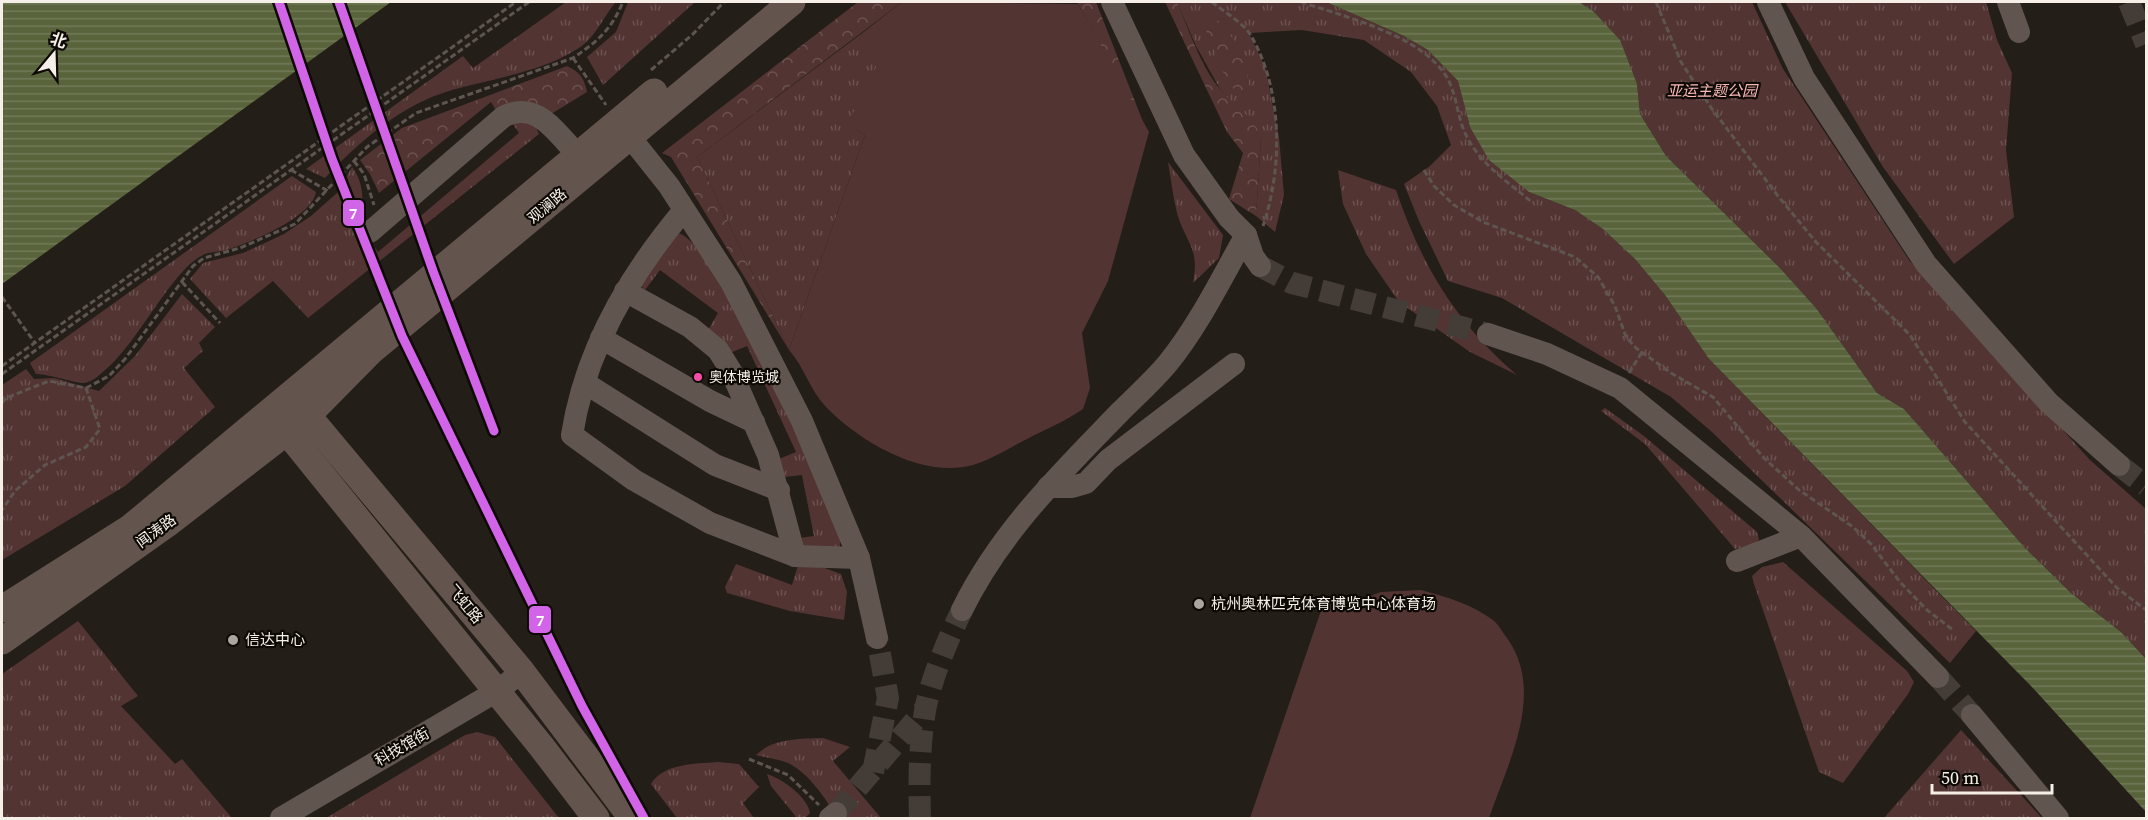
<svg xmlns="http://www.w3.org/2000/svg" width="2148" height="820" font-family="'Source Serif 4','Noto Sans SC',serif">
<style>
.grass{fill:url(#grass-tufts)}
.forest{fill:url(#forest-crowns)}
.pitch{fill:#523432}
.water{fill:url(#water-rules)}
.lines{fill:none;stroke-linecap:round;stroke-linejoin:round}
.minor-tunnel{stroke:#443d37;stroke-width:22;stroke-dasharray:22 11;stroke-linecap:butt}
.path{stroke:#5e5550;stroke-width:3;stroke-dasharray:6 3;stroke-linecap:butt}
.minor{stroke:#61554f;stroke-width:22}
.major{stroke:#63554e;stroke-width:27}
.metro-1-casing{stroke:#0d0905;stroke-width:14}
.metro-1{stroke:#d264e7;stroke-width:9}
.bus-dot{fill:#f54da8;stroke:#0d0905;stroke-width:2}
.poi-dot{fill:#aca69f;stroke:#0d0905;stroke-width:2}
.labels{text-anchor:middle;stroke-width:4.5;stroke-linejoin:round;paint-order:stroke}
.bus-label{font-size:14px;fill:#f6efe8;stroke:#0d0905;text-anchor:start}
.park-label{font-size:15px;font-style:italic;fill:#f9b8b6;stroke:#0d0905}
.street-label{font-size:15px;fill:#f6efe8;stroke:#0d0905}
.poi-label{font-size:15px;fill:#f6efe8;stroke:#0d0905;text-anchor:start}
.line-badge{stroke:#0d0905;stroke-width:2}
.badge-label{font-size:16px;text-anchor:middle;font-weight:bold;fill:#fff}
</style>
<defs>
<pattern id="grass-tufts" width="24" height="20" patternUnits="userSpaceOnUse" patternTransform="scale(1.5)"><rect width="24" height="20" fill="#523432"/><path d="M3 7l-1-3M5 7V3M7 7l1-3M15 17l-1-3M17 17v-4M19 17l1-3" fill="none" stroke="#6c5250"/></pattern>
<pattern id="forest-crowns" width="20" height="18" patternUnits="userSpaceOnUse" patternTransform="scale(1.5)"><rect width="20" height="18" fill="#523432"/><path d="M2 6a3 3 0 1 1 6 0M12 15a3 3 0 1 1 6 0" fill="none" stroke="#6c5250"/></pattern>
<pattern id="water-rules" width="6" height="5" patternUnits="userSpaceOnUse" patternTransform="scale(1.5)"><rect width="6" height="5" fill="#59643c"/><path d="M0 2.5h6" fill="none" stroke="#717a58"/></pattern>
</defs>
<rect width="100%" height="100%" fill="#241e18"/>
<!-- grass -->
<g class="grass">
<path d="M566,2H616C603,17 596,37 579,48C542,72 494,78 452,90C402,104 360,141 325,178L306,169L463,56L473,68Z"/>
<path d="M628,2H695L603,85L587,57L616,32Z"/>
<path d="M1177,2H1326L1404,36L1428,50L1458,81L1470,127L1529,192L1575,210L1603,229L1635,259L1665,295L1709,359L1976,631L1950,663L1712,432L1671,397L1502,298L1448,281L1419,221L1404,184L1430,166L1451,145L1437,106L1411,72L1364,40L1302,30L1249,33L1265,67L1279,137L1284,195L1275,232L1256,216L1261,138L1220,89L1196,46Z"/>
<path d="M1579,2H1752L1783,69L1909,260L2090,460L2146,509V659L2121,632L2071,593L2025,548L1904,409L1877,393L1816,308L1779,267L1666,156L1640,114L1637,84L1593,11Z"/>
<path d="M1785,2H1986L1997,40L2012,73L2006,150L2014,217L1954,264L1883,167Z"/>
<path d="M861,34L883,54L848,125L865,135L789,350L697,157Z"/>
<path d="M533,121L539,134L308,318L273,281L226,318L190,279L203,263L243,253L284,234L311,216L337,193L352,167C365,184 364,205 359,225L378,252L519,133L512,123Z"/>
<path d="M1168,162L1223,235L1219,258L1193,283C1200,247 1186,244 1177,213C1173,197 1171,179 1168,162Z"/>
<path d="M1338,170L1396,190C1421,265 1457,324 1517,375L1470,352L1399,302L1366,254L1343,204Z"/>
<path d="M292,176L316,192C312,218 247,244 223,251C217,252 210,252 205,254C173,267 138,344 104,371C98,376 93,381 85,383C79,384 48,374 36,374L30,363Z"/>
<path d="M678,233C720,244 821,489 841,538L839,551L803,548L799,538L814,536L802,475L785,477L779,459L796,452L747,346L730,353L708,330L718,313L660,270L645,290L640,285Z"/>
<path d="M182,294L215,327L199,343L203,351L184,368L215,407L125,486L2,560V385L26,369L34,379L54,378L99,391L135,356Z"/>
<path d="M1605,408L1644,436L1757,532L1759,540L1753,545L1735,549L1645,444L1601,411Z"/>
<path d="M800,559L841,574L847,592L844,620L790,611L727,593L725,587L736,564L792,585Z"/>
<path d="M1783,562L1907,671L1914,682L1908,694L1843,783L1819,772L1754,584L1752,576L1762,567Z"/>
<path d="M78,621L138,696L121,706L175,764L182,759L232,818H2V674Z"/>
<path d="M1961,730L2042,818H1884Z"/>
<path d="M477,732L495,737L559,818H326L465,735Z"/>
<path d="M823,738L850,747L833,761L881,818H837C826,799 809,773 788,763C778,759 766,758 756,755C773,738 799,739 823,738Z"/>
<path d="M718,762L739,764L759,787L743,803L754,818H677L651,784C664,763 695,764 718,762Z"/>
<path d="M767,774C782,779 807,796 810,813L805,818H797L771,786Z"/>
</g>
<!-- forest -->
<g class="forest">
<path d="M858,2H902L697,157L789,350L671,157L662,153Z"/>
<path d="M1077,2H1096L1147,132L1078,4Z"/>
<path d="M1165,2H1177C1189,30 1200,65 1220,89C1234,106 1254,116 1261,138L1256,216L1229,199L1243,153L1227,132Z"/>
<path d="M1198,11H1206C1232,35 1247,50 1249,86L1241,95L1228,84Z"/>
<path d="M567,66C580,72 584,78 587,92L551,114C528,97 522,102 497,112L491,102L379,193L370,174L360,160L402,128Z"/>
</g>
<!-- pitch -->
<g class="pitch">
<path d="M902,2L1078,4L1149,132L1108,281L1082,333L1090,388L1083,409C1066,421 1046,429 1027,439C1009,448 992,459 973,465C923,479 860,442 826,407C809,389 805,368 789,350L865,135L847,125L882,55L861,34Z"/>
<path d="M1421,590C1447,597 1471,604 1493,620C1499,625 1503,633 1507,638C1546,692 1508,763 1489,818H1250L1326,596L1348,604L1381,592Z"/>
</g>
<!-- water -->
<g class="water">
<path d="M2,2H391L2,284Z"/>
<path d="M1326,2H1579L1593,11L1620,40L1637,84L1640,114L1666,156L1779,267L1816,308L1877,393L1904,409L2025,548L2071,593L2121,632L2146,659V812L2031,686L1709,359L1665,295L1635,259L1603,229L1575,210L1529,192L1489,160L1470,127L1458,81L1428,50L1404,36Z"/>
</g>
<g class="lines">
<!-- minor-tunnel -->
<g class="minor-tunnel">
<path d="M2129,2L2146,44"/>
<path d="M1260,266L1292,283L1488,334"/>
<path d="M2119,465L2146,486"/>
<path d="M1938,677L1972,715"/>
<path d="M873,772L888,698L877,638"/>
<path d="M836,813L925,709"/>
<path d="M920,818C919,783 919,746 925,711C930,681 949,637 962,610"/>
</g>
<!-- path -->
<g class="path">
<path d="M1212,2C1223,11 1242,22 1250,34C1283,89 1283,167 1263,226"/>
<path d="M1301,2C1343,16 1411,33 1440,68C1458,88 1455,113 1466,135C1480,164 1509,183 1533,203"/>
<path d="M1656,2L1681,62L1712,109L1778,196L1816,242L1910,335L1965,422L2117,588L2146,610"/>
<path d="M573,58L606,105"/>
<path d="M651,70L693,34L724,2"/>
<path d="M354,161L364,174L374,205"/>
<path d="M291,170L328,191"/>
<path d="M1424,170L1434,186L1454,205L1483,222L1575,257L1598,277L1615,306L1626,337L1636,348L1671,373L1713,397L1764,458L1799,490L1853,527L1871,544L1900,582L1927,610L1953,630"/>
<path d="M182,282L220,323"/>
<path d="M2,297L35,343"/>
<path d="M2,366L516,2"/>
<path d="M1629,373L1642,352"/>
<path d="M2,374L529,2"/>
<path d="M86,388L109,376L125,359L193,266L204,258L240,248L295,224L367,147L416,113L573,58C598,41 611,30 623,2"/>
<path d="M2,403L6,398L49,381L86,388L100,429L86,447L45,465L15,491L2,510"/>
<path d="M749,759L788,775L819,805"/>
</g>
<!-- minor -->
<g class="minor">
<path d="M1112,2L1184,155L1229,218L1246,235L1253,256L1260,266"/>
<path d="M1768,2L1804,78L1926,264L2049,403L2119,465"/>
<path d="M2008,2L2019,32"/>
<path d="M630,137L669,186L731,282L802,421L859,558L877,638"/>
<path d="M684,210C630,274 585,351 572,435L634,480L710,523L795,556L859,558"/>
<path d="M370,232L503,117C537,99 556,133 578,155"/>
<path d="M625,291L690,327L718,350L731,371L768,455L795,556"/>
<path d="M1488,334L1547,354L1620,388L1801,536L1938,677"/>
<path d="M601,338L710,401L754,422"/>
<path d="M585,383L715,465L779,490"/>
<path d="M1048,487H1072L1086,483L1108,460L1234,364"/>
<path d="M1737,561L1801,536"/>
<path d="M962,610C1000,532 1061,473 1120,412C1136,396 1154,380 1168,363C1199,325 1222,277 1246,235"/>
<path d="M1972,715L2058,818"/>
<path d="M281,818L497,691L522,672"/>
<path d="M830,818L836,813"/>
</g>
<!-- major -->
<g class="major">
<path d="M297,403L522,672L632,818"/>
<path d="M275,417L541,746L596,818"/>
<path d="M2,609L130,528L654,92"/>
<path d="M2,641L167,524L307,416L371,351L792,2"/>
</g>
<defs>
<g id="metro-1">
<path d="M279,2L332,159L402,336L582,706L644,818"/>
<path d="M339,2L433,271L494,431"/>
</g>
</defs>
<!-- metro-1 casing -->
<use href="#metro-1" class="metro-1-casing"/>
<!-- metro-1 -->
<use href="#metro-1" class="metro-1"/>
</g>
<!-- markers -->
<circle class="bus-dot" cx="698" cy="377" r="5"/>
<g class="poi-dot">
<circle cx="1199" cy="604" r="6"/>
<circle cx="233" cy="640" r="6"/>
</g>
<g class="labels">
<!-- bus labels -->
<g class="bus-label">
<text x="709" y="382">奥体博览城</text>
</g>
<!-- park labels -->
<g class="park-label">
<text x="1712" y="96">亚运主题公园</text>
</g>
<!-- street labels -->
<g class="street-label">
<text transform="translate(547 206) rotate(-40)" y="5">观澜路</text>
<text transform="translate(156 531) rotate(-36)" y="5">闻涛路</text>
<text transform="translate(465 604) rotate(50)" y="5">飞虹路</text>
<text transform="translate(402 747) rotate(-30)" y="5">科技馆街</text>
</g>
<!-- poi labels -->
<g class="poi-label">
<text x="1211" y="609">杭州奥林匹克体育博览中心体育场</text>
<text x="245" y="645">信达中心</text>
</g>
</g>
<g class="line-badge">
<rect x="342" y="199" width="23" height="28" rx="6" fill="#d264e7"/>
<rect x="528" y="605" width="24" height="29" rx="6" fill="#d264e7"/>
</g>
<g class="badge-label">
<text x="353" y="219">7</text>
<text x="540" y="626">7</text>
</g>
<!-- border -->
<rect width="2148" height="820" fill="none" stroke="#f6efe8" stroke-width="6"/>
<!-- north arrow -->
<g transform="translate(54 54) rotate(19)" stroke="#0d0905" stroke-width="4.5" paint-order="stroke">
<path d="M0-4.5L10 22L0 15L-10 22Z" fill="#f6efe8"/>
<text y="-9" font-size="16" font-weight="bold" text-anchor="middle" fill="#f6efe8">北</text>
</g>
<!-- scale -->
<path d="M1932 784v9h120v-9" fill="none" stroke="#f6efe8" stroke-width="3"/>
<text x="1941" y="784" font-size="18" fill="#f6efe8" stroke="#0d0905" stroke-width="4.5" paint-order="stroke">50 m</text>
</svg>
